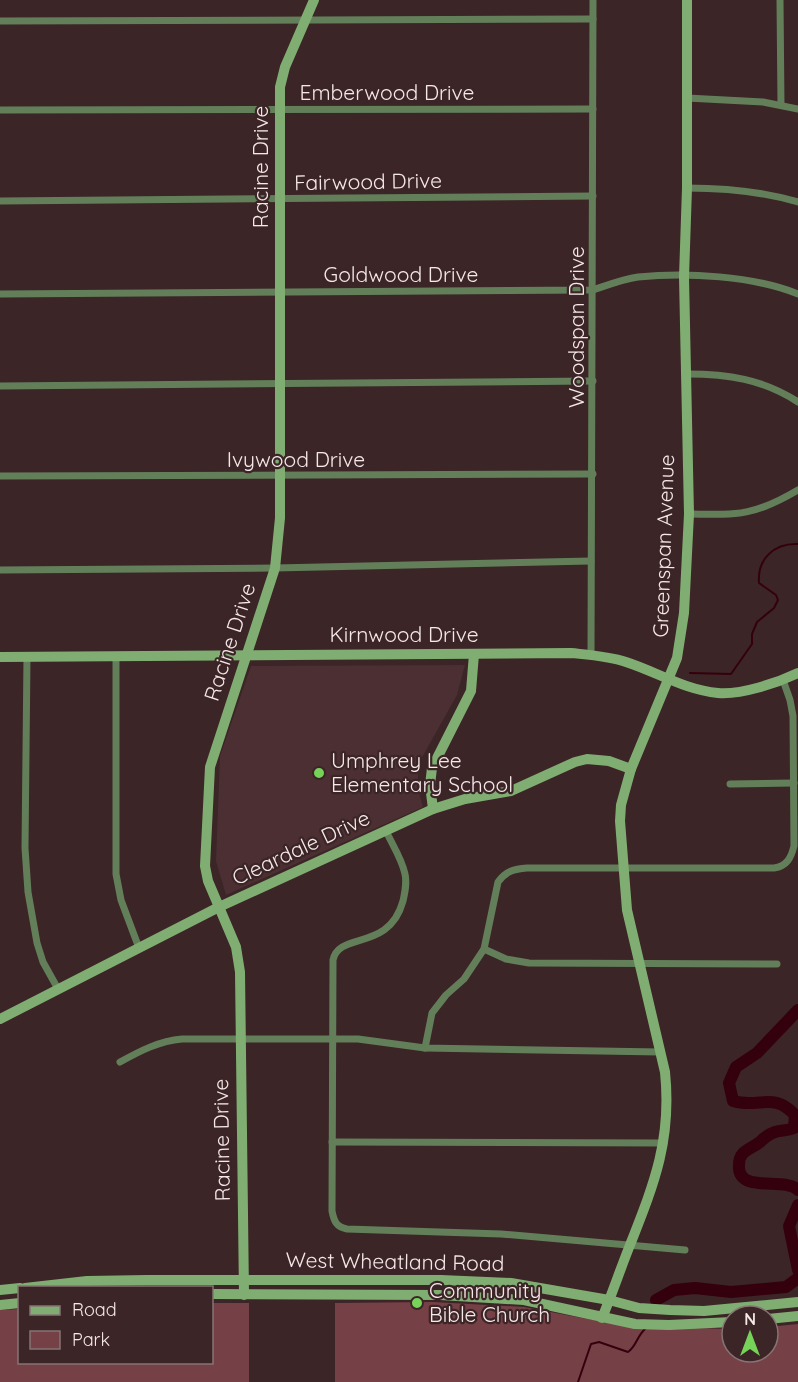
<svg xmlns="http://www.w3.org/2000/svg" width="798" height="1382" font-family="Quicksand,sans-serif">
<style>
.built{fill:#4b2f32}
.green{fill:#764047}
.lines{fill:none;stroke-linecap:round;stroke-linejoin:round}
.stream{stroke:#35000d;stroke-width:2}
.river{stroke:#35000d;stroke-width:12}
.street{stroke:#627f5a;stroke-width:7}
.secondary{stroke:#80ae72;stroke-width:10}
.poi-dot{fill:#77d259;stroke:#3b2527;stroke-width:2}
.labels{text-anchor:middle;stroke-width:4.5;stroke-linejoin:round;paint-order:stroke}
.street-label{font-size:21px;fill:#f6e7e8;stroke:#3b2527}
.poi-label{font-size:21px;fill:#f6e7e8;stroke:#3b2527;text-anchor:start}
</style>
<rect width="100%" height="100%" fill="#3b2527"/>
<!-- built -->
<path class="built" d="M465,665L457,695L420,761L417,785L423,807L226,895L216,861L220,756L251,666Z"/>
<!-- green -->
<g class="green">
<path d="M433,1302L524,1307L625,1326L732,1329V1352H768V1327L798,1324V1382H335V1303Z"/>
<path d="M212,1303H249V1382H0V1310L19,1309L20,1362H212Z"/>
</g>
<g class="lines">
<!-- stream -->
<g class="stream">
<path d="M690,673L731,674L752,644V634L757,622L774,608L778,600L776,595L759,583C757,559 774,543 798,544"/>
<path d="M578,1382L591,1344L599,1342L628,1352C636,1347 637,1336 645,1329"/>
</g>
<!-- river -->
<g class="river">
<path d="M798,1010L757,1053L736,1067L729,1083L733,1101C759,1109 773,1091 795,1115L794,1128C787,1131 782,1130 775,1132C769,1134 764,1138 760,1142C750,1150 739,1150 739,1165C737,1195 785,1176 798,1190"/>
<path d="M798,1205L789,1226L798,1270"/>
<path d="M656,1300L674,1290L695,1288L731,1292L786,1287L798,1278"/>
</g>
<!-- street -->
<g class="street">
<path d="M780,0L781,105"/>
<path d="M0,21L593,19"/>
<path d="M687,98L763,102L798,109"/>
<path d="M0,110L593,109"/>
<path d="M687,188C726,188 761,191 798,202"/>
<path d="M0,201L593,196"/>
<path d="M0,294L593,290C608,285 623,279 638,277C686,272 754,276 798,294"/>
<path d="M687,374C727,374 763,379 798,402"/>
<path d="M0,386L593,381"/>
<path d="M0,476L593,474"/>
<path d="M689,514C738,515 754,516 798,490"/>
<path d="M0,570L275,568L591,561"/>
<path d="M591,655L593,0"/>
<path d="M116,656V874L121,900L139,948"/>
<path d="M27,657L25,848L28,892L37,943L43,962L58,989"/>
<path d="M730,784L794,783"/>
<path d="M386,831C392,844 402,859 405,874C407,883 405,892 403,901C389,952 339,931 333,960L332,1211C334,1221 336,1227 347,1229L501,1234L685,1250"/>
<path d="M484,949L506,959L529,963L777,964"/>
<path d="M425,1048L432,1013L446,995L464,979L484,949L498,882C506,871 514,869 527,868H774C787,866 791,858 794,846L793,716L790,700L783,680"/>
<path d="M120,1062C140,1051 159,1041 182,1039H358L425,1048L660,1052"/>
<path d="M332,1142L664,1143"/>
</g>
<!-- secondary -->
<g class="secondary">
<path d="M0,657L571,653C590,655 608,656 626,662C657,672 685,690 718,693C741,695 777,683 798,673"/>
<path d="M433,809L430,785L432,768L471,691L474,654"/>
<path d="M0,1019L219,907L433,809L465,799L511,791L575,762L587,759L609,761L631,769"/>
<path d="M25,1288L87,1281L147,1280H441L511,1283L609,1300L639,1308L670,1310L704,1311L798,1302"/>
<path d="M0,1290L20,1288"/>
<path d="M212,1294L440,1295L524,1300L635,1324L669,1325L732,1322"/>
<path d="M244,1295L240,972L236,947L208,881L205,866L210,767L275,568L280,518V87L285,67L314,0"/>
<path d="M0,1305L20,1303"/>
<path d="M602,1318C612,1294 620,1270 630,1245C654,1184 672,1140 665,1072L627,910L620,821L621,805L631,769L677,658L684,613L689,514L684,277L687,188V0"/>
<path d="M768,1319L798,1316"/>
</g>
</g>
<!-- markers -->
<g class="poi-dot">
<circle cx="319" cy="773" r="6"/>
<circle cx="417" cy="1303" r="6"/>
</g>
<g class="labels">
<!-- street labels -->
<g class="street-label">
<text x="387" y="100">Emberwood Drive</text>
<text transform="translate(261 167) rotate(-90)" y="7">Racine Drive</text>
<text transform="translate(368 182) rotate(-1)" y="7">Fairwood Drive</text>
<text x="401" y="282">Goldwood Drive</text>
<text transform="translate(577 327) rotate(-90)" y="7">Woodspan Drive</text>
<text x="296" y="467">Ivywood Drive</text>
<text transform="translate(664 546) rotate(-88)" y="7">Greenspan Avenue</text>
<text x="404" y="642">Kirnwood Drive</text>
<text transform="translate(230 642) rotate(-72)" y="7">Racine Drive</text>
<text transform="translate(301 848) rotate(-25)" y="7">Cleardale Drive</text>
<text transform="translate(222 1140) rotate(-91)" y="7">Racine Drive</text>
<text transform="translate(395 1262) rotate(1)" y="7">West Wheatland Road</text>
</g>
<!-- poi labels -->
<g class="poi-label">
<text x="331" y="768">Umphrey Lee<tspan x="331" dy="24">Elementary School</tspan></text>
<text x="429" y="1298">Community<tspan x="429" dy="24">Bible Church</tspan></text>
</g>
</g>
<!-- legend -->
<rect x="18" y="1286" width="195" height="78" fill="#3b2527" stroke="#867374" stroke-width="1.5"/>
<rect x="30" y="1306" width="30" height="9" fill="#80ae72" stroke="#867374" stroke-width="1.5"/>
<text x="72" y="1316" font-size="18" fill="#f6e7e8">Road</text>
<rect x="30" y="1331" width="30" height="18" fill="#764047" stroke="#867374" stroke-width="1.5"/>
<text x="72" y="1346" font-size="18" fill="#f6e7e8">Park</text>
<!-- north arrow -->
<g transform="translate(750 1334)"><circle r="28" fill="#3b2527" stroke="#867374" stroke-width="1.5"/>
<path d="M0-4.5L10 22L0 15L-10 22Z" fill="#77d259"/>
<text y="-9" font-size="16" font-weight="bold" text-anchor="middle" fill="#f6e7e8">N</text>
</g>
</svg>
